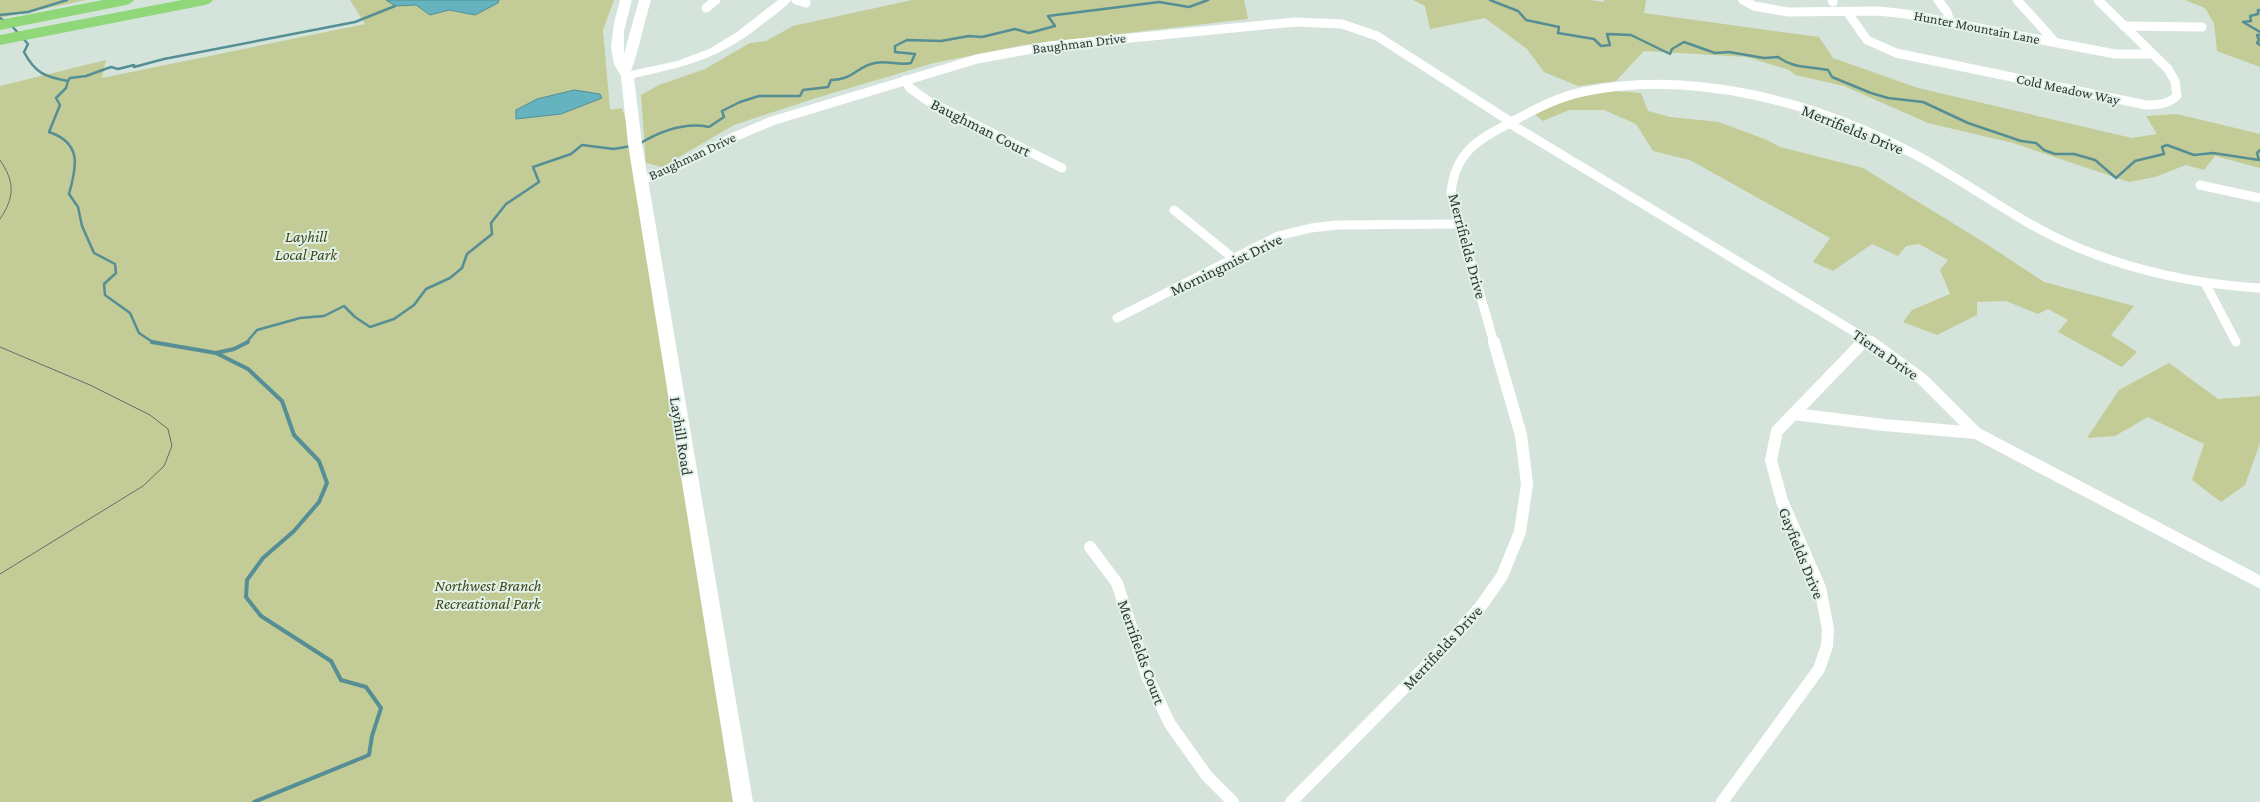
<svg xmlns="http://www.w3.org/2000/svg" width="2260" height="802" font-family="'Crimson Pro',serif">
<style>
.green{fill:#c3cb96}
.water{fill:#65b3bf;stroke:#558e95}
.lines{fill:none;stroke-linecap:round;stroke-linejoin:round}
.stream-far1{stroke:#558e95;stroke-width:2.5}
.stream{stroke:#558e95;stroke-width:4}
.street-far1{stroke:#fff;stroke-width:9}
.street{stroke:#fff;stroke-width:12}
.secondary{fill:#fff;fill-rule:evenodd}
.highway{fill:#8fd778;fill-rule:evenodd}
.tram{stroke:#646e69;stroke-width:1}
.labels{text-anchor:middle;stroke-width:4;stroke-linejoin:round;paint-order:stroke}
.far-street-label{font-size:14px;fill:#303633;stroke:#e1f2e9}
.street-label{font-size:16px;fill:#303633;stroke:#e1f2e9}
.park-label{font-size:16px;font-style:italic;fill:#3f4418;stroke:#e1f2e9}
</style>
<rect width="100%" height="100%" fill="#d4e4db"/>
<!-- green -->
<g class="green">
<path d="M0,0H86L0,18Z"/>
<path d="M350,0H614L603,30L610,110L622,108L631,137L743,802H0V86L106,60L102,78L365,24Z"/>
<path d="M912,0H1244L1248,19L1023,45L934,63L816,98L734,125L662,167L646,163L641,95L659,85L705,69L750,43L766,41L793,26Z"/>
<path d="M1413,0H1591L1603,2L1605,0H1646L1644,13L1819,37L1833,58L1918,88L2132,138L2157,134L2146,116L2177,114L2260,134V168L2215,156L2204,170L2186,165L2155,177L2129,182L2013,143L1928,123L1844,86L1795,75L1789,70L1747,57L1644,51L1616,81L1578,86L1544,72L1527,49L1485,18L1430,29L1425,6Z"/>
<path d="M2185,0H2260V67L2217,51L2214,23L2205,8Z"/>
<path d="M1615,91L1641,93L1648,111L1670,117L1719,122L1767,140L1780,147L1863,168L1985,243L2044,282L2134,306L2111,335L2137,352L2122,367L2058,332L2068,320L2048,309L2038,314L2006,301L1977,302V315L1937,335L1903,322L1912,310L1950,294L1940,270L1948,260L1919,244L1906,246L1898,256L1872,244L1833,271L1813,262L1830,238L1690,160L1653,151L1636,124L1604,110H1569L1543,121L1534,114C1561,101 1585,94 1615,91Z"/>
<path d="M2169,363L2218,399L2260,396V443L2245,485L2221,502L2192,480L2204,444L2148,417L2115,436L2087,438L2119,390Z"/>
</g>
<!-- water -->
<g class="water">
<path d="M386,0H499L498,3L475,15L449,10L430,15L416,5L395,6Z"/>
<path d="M574,90L600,94L602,98L561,114L516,119V110L537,99Z"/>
</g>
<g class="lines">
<!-- stream-far1 -->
<g class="stream-far1">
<path d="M1490,0L1518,11L1526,20L1559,27L1558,33L1594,39L1601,46L1610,45L1607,34L1631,35L1670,54L1672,49L1684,42L1715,53L1729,52L1764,58L1778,57C1794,69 1810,66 1828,70L1832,77L1871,93L1888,98L1923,102L1968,123L2021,141L2036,143L2044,150L2055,154H2074L2095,160L2116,178L2135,161L2164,154L2162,147L2167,145L2194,155L2213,153L2259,160L2257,153L2260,150"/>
<path d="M2260,10H2258V14L2250,16L2251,21L2243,22L2260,32"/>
<path d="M0,15L28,12L67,0"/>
<path d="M0,18L6,22"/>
<path d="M11,25L28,44L24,52C35,73 45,77 68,81L66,88L56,98L60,105L49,132C82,143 77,166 69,194L78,207L82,226L94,253L115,264L116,273L104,284L105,295L130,313L139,333L154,343"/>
<path d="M2260,35H2257L2259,40L2257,43L2260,45"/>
<path d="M68,81L70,78L86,76L111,67L118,69L134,65V67L164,59L355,22L395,6"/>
<path d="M639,144C659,132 685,122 709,127L724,117L722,111L740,102L759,96H800L803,90L828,87L831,80C854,80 857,66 875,63C888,60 899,66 911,63L915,54L895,52V46L907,40L941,41L969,36L982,37L1015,29L1029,33L1055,26L1048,16L1159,2L1189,7L1208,0"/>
<path d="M246,343L257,330L300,318L324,316L344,306L355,317L370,327L394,319L414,305L426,289L450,278L462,268L467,254L492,234L491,223L506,204L539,182L533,167L571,154L582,145L614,149L631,146"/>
</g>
<!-- stream -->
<g class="stream">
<path d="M152,342L216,353L248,369L282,401L294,435L319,461L327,483L319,502L294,531L263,558L247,580L246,597L261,616L331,661L341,680L366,687L381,708L372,736L369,755L254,802"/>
<path d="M216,353L234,349L248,342"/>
</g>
<!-- street-far1 -->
<g class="street-far1">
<path d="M796,0L806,3"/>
<path d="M1743,0L1754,6L1788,12L1879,11L1906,14L2115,54H2152"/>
<path d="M1832,0L1833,2"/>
<path d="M1938,0L1947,12L1950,22"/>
<path d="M2017,0L2055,42"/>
<path d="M706,8L716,0"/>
<path d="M1848,13L1867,40L1896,53L2146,105C2158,105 2168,104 2177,96L2175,81L2168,69L2098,0"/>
<path d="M2124,26L2202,27"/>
<path d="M905,80L910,88L928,101L1062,168"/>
<path d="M1509,123L1873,343"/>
<path d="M641,180L672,169L734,137L772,121L977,59L1049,46L1295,22L1342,24L1377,36L1511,122"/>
<path d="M2200,185L2260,198"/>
<path d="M1174,210L1233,258"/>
<path d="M2205,283L2236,342"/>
<path d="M1117,318L1278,236L1311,228L1337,225L1459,224"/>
<path d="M1494,343L1451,193C1455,150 1480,139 1515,120C1536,109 1558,97 1582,92C1693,68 1818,103 1916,155C1970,184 2017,221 2072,245C2132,271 2195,284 2260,288"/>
<path d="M1861,343L1866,338"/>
</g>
<!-- street -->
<g class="street">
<path d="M1871,342L1922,379L1976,433L2260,582"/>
<path d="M1794,414L1884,425L1976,433"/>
<path d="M1090,547L1117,583L1147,676L1170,724L1207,776L1233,802"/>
<path d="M1291,802L1447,645L1481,606L1502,576L1520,532L1527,484L1521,435L1494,342"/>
<path d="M1722,802L1819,669L1827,646L1828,629L1820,588L1782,501L1771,460L1777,431L1863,342"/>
</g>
<!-- secondary -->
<path class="secondary" d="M620,0H632L624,31V54L639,0H651C644,23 639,50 631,71L677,61L709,49L737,32L778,0H791C784,9 773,16 764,23C718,60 689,65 634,78L642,144L753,802H733L628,144L621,76L614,64L611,47L614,23Z"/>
<!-- highway -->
<g class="highway">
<path d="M103,0H134L131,3L126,5L0,30V20Z"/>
<path d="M182,0H213L210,3L205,5L0,45V35Z"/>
</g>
<!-- tram -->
<g class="tram">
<path d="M0,160C15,182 15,197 0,219"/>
<path d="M0,347L90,385L150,415L168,429L172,446L164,466L143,486L0,574"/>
</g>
</g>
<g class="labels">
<!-- far-street labels -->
<g class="far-street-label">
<text transform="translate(1977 27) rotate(11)" y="5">Hunter Mountain Lane</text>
<text transform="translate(1079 43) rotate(-7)" y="5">Baughman Drive</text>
<text transform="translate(2068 89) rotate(12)" y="5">Cold Meadow Way</text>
<text transform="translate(692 156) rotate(-25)" y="5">Baughman Drive</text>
</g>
<!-- street labels -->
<g class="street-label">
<text transform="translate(981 127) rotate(27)" y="6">Baughman Court</text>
<text transform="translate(1853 129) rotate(22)" y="6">Merrifields Drive</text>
<text transform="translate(1468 246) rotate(75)" y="6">Merrifields Drive</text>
<text transform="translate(1226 264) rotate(-26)" y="6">Morningmist Drive</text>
<text transform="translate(1886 354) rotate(35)" y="6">Tierra Drive</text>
<text transform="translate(682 436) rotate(81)" y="6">Layhill Road</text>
<text transform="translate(1802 553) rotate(68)" y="6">Gayfields Drive</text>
<text transform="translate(1442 647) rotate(-47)" y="6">Merrifields Drive</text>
<text transform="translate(1142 652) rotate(70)" y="6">Merrifields Court</text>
</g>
<!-- park labels -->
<g class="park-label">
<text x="306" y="242">Layhill<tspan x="306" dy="18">Local Park</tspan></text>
<text x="488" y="591">Northwest Branch<tspan x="488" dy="18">Recreational Park</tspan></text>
</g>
</g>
</svg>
